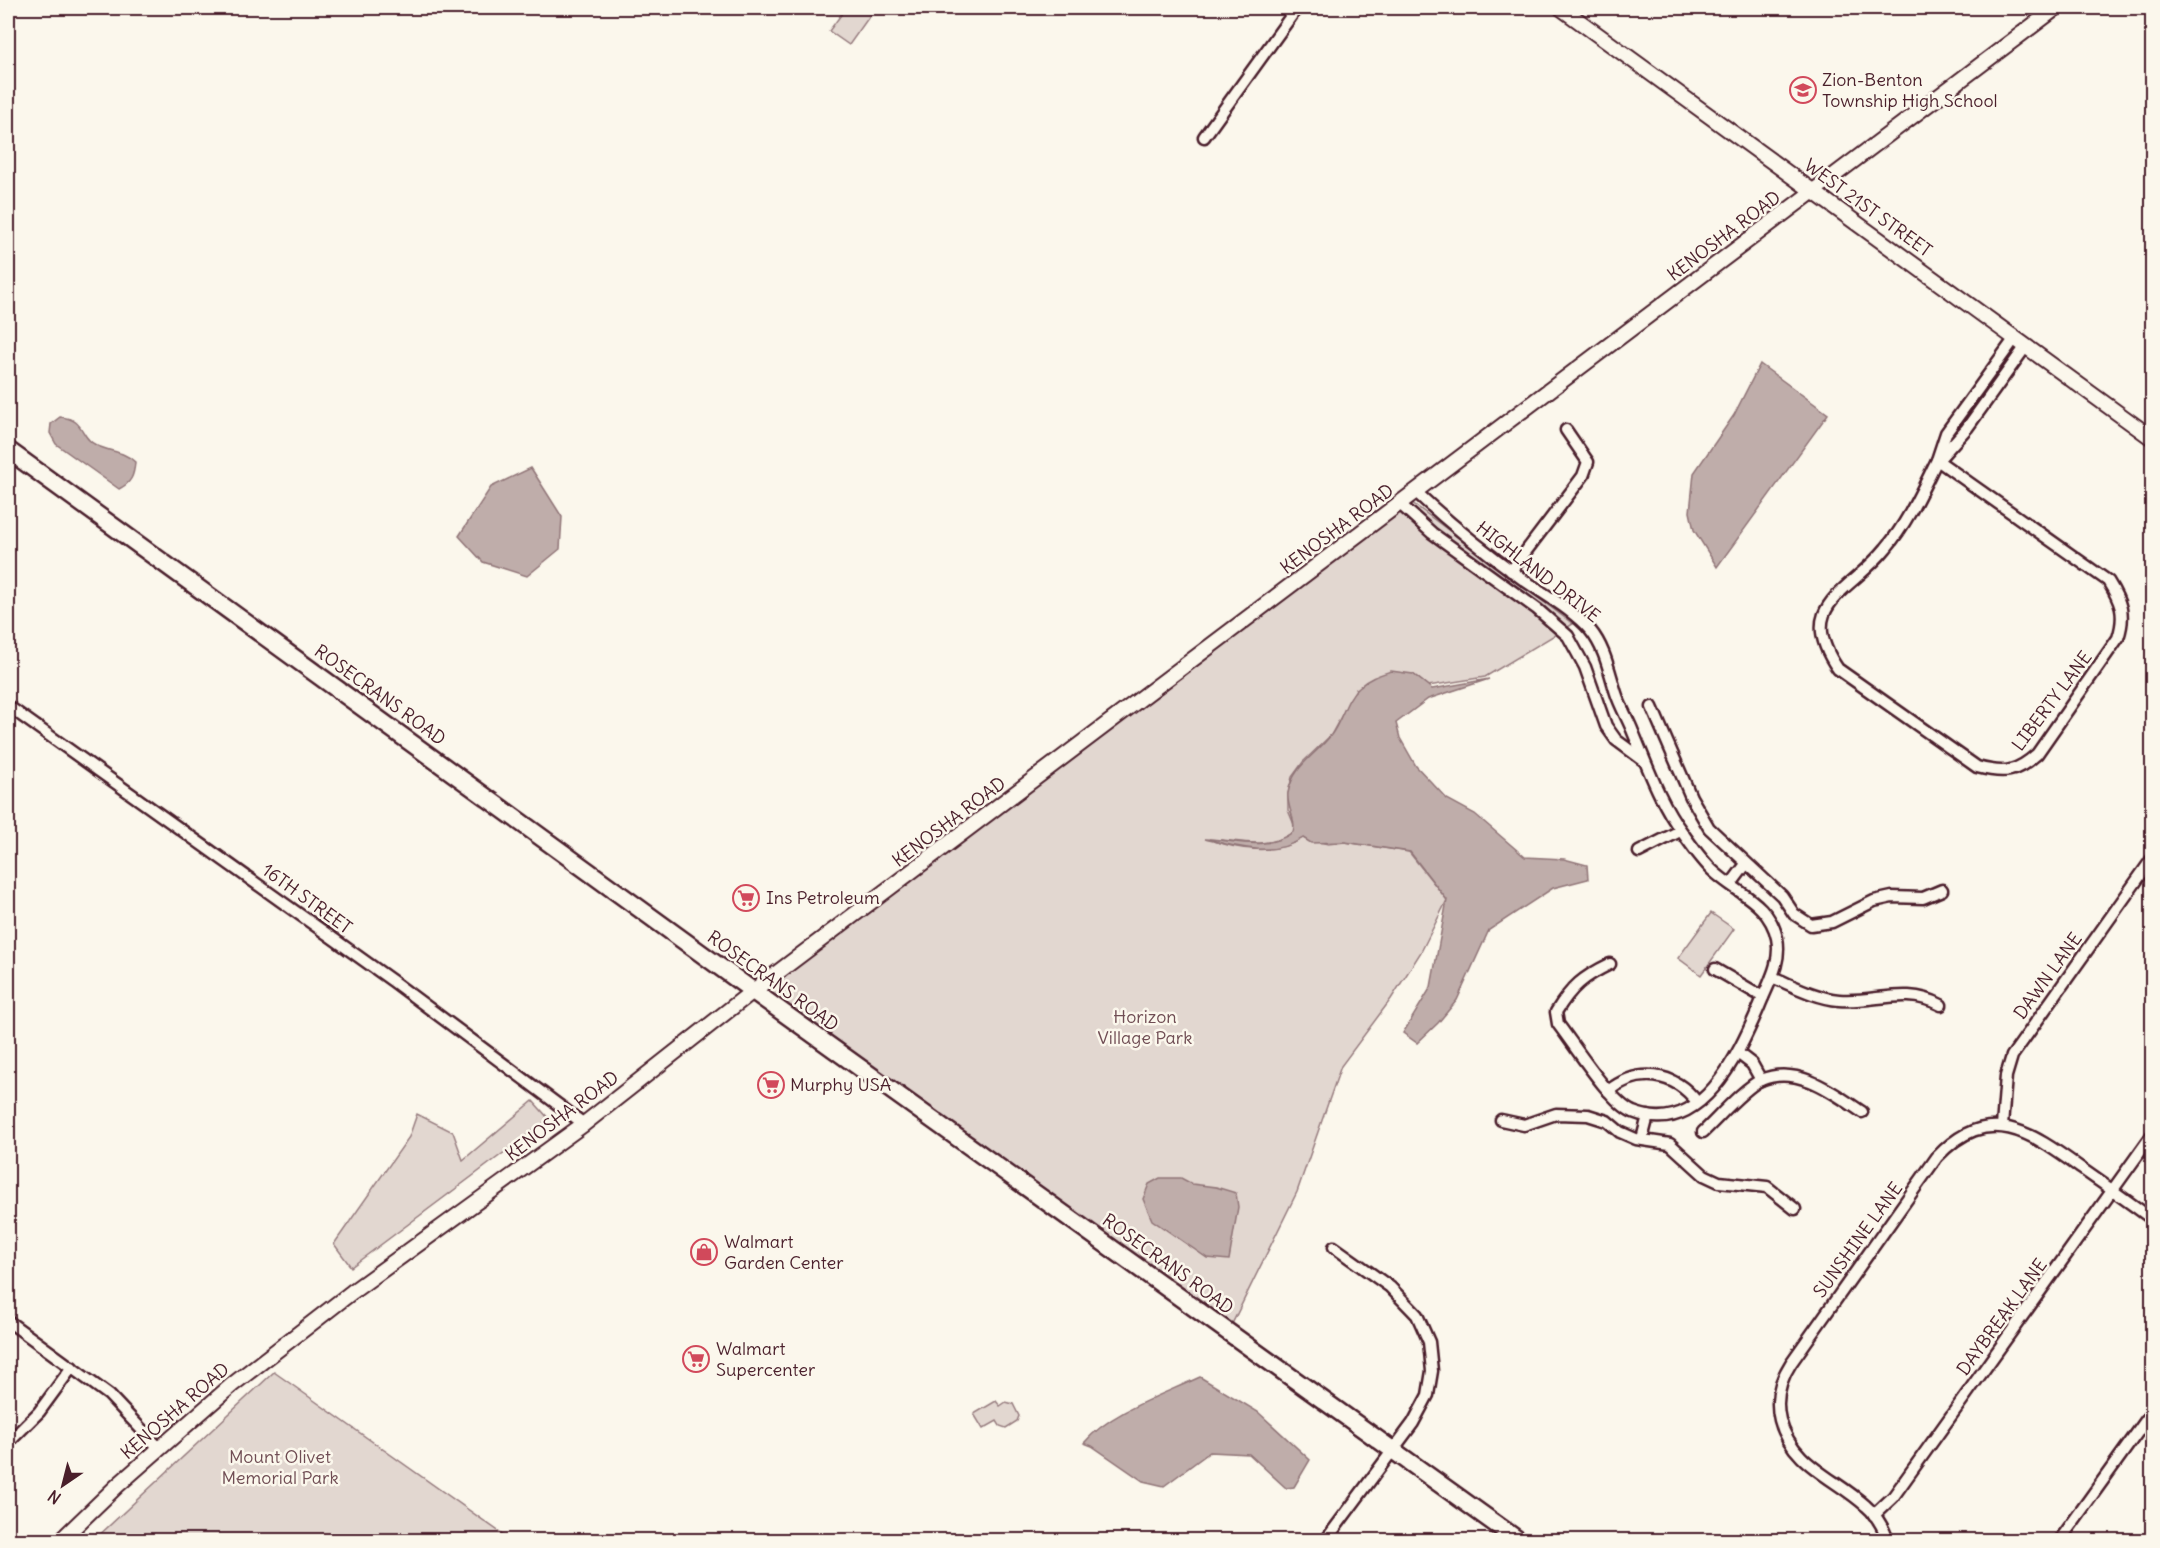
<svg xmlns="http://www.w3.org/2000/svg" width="2160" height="1548" font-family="Delius,sans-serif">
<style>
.green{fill:#e2d7d0;stroke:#967b7e;stroke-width:1.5}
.water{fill:#bfadaa;stroke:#907477;stroke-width:1.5}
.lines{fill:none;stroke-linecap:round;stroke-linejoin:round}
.minor-casing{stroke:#4a1f2b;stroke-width:15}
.tertiary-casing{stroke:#4a1f2b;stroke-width:18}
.primary-casing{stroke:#4a1f2b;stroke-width:21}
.minor{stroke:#fbf7ec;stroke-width:10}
.tertiary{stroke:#fbf7ec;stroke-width:14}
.primary{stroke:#fbf7ec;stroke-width:16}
.labels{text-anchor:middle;stroke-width:5;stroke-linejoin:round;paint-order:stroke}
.poi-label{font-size:18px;fill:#4a1f2b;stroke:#fbf7ec;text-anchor:start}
.street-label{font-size:18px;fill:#4a1f2b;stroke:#fbf7ec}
.park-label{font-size:18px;fill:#704d54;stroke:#fbf7ec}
</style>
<rect width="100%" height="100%" fill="#fbf7ec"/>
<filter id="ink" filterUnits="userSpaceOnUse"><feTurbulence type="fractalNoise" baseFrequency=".0167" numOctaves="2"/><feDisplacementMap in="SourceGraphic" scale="12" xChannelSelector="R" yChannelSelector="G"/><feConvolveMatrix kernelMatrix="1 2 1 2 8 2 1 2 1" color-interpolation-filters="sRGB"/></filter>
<g filter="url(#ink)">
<!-- green -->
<g class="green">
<path d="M846,8H861L871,14L849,45L829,31Z"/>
<path d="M1407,499L1573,624L1485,677L1428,686L1413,674L1356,689L1331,735L1303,762L1292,777L1288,794V810L1295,827L1293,832C1266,851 1239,840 1209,839C1237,850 1276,856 1303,838L1328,844L1345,842L1409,852L1447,900L1421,952L1391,999L1341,1066L1297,1192L1228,1332L753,991Z"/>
<path d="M1711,913L1734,929L1701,975L1678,958Z"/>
<path d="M533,1101L549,1119L351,1267L334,1244L409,1137L417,1114L453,1132L463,1160Z"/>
<path d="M274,1372L511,1540H94Z"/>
<path d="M996,1401L1000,1406L1006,1402L1013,1404L1019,1416L1017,1421L1006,1428L1000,1426L997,1421L983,1429L974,1414Z"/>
</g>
<!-- water -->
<g class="water">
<path d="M1760,364L1828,414L1717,567L1694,530L1690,512L1694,473L1734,415Z"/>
<path d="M60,417C86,419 79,437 96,445C109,452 124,451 135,462C134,476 131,483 119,489L56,444L50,433L51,424Z"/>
<path d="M531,468L562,517L560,549L527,576L483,562L459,536L491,487Z"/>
<path d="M1391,671L1413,674L1432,689L1489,679L1428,699L1396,723L1400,738L1416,766L1447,799L1475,814L1525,857L1564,859L1587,865L1588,879L1553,888L1489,930L1457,1000L1438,1023L1417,1043L1403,1033L1431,987L1447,900L1410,852L1345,842L1311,843L1303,838C1273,858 1237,847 1205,839C1236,840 1266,852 1293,832C1297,820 1286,807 1288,793C1293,765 1316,755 1331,735C1342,721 1345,699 1359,687C1369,678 1379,675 1391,671Z"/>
<path d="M1160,1178H1181L1192,1184L1216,1187L1236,1193L1238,1207L1229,1260L1207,1258L1152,1220L1143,1199L1149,1184Z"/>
<path d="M1200,1377L1258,1412L1310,1460L1294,1487L1286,1488L1249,1454L1210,1452L1164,1486L1143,1481L1092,1446L1084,1443C1110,1412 1164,1394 1200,1377Z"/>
</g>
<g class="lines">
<defs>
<g id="minor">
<path d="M1204,137L1297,8"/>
<path d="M1940,458L1967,428L2026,346"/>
<path d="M1937,460L2108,581C2121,602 2126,614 2118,638L2037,754C2016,773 2004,774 1977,767L1838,669C1793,604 1851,592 1886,548C1908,522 1922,490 1937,460Z"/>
<path d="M1937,460L1946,433L2015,338"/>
<path d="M1416,492C1449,523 1484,551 1521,578C1543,594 1572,609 1590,630C1605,648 1609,671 1616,693C1620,706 1628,719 1633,732C1647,765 1660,803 1682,832C1691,845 1701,859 1712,870C1736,893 1769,902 1777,938C1782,963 1768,984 1759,1007C1738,1055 1701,1139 1633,1112C1610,1102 1575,1046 1558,1024L1556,1012C1572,986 1583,977 1610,964"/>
<path d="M1400,504L1432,533L1537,609L1568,636L1585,667L1606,726L1616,740L1643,760"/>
<path d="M1511,571L1583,476L1588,462L1566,430"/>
<path d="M8,706L394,982L584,1124"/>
<path d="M1652,707L1691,797L1709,828L1782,896L1794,914L1811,925L1832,922L1874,901L1892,897L1923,898L1942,890"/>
<path d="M1639,852L1680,831"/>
<path d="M1731,884L1746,864"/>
<path d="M1715,969L1763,997"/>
<path d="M1772,977C1794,986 1816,998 1839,1000C1876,1003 1906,986 1941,1005"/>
<path d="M1739,1054L1752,1064L1761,1080"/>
<path d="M1608,1091C1639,1067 1674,1072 1697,1102"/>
<path d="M1501,1120L1524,1125L1556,1114L1588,1115L1607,1121L1620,1132L1636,1139L1670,1144L1704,1175L1719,1182L1767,1187L1795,1209"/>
<path d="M2002,1126L2006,1076L2012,1056L2152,859"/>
<path d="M1703,1132C1717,1119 1745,1087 1761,1080C1797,1064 1834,1093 1862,1112"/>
<path d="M1642,1139L1648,1116"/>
<path d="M8,1321L109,1395L159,1448"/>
<path d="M8,1443L39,1412L72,1367"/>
<path d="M1874,1515L1893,1497L2152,1135"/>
<path d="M1326,1540L1413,1423L1428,1395L1432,1371L1429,1342L1417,1315L1390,1287L1334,1247"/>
<path d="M1888,1540C1883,1527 1877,1515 1866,1506C1834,1477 1792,1465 1780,1420C1775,1400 1780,1380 1791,1363L1937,1157C1989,1101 2032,1133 2082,1169C2105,1185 2129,1202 2152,1219"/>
<path d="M2060,1540L2152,1412"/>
</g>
<g id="tertiary">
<path d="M1561,8L2152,438"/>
<path d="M61,1540L118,1485L232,1385L352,1292L584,1124L753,991L2056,8"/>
</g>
<path id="primary" d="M8,450L753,991L1518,1540"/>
</defs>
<!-- minor casing -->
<use href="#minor" class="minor-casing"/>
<!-- tertiary casing -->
<use href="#tertiary" class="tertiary-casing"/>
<!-- primary casing -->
<use href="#primary" class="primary-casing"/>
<!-- minor -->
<use href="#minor" class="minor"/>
<!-- tertiary -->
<use href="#tertiary" class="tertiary"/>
<!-- primary -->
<use href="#primary" class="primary"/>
</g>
</g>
<!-- icons -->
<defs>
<symbol id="school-ring" viewBox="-11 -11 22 22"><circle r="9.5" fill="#fbf7ec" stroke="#d1495b" stroke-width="1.5"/><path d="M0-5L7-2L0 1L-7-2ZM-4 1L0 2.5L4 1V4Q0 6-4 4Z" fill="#d1495b"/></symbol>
<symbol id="supermarket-ring" viewBox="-11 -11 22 22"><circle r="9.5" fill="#fbf7ec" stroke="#d1495b" stroke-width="1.5"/><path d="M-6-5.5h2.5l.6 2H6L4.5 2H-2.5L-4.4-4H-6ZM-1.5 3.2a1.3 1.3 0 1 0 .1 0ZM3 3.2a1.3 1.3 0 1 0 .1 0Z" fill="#d1495b"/></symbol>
<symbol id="shop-ring" viewBox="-11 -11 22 22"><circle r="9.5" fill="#fbf7ec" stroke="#d1495b" stroke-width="1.5"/><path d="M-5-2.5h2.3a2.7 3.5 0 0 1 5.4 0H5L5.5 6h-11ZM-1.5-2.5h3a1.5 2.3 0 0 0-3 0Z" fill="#d1495b"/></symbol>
</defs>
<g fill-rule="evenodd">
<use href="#school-ring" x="1788" y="75" width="30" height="30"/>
<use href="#supermarket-ring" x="731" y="883" width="30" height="30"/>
<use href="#supermarket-ring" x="756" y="1070" width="30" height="30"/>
<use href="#shop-ring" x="689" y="1237" width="30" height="30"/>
<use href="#supermarket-ring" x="681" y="1344" width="30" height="30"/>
</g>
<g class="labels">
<!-- poi labels -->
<g class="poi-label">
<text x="1822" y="86">Zion-Benton<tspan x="1822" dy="21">Township High School</tspan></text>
<text x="766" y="904">Ins Petroleum</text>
<text x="790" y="1091">Murphy USA</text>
<text x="724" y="1248">Walmart<tspan x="724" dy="21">Garden Center</tspan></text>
<text x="716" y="1355">Walmart<tspan x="716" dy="21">Supercenter</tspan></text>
</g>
<!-- street labels -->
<g class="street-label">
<text transform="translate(1868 208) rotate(36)" y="6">WEST 21ST STREET</text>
<text transform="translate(1724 236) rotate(-37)" y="6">KENOSHA ROAD</text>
<text transform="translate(1337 529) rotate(-37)" y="6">KENOSHA ROAD</text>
<text transform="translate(1538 572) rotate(38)" y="6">HIGHLAND DRIVE</text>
<text transform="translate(380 695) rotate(36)" y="6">ROSECRANS ROAD</text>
<text transform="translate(2052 701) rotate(-53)" y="6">LIBERTY LANE</text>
<text transform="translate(949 822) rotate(-37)" y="6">KENOSHA ROAD</text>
<text transform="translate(307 899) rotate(36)" y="6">16TH STREET</text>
<text transform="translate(2048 976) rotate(-54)" y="6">DAWN LANE</text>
<text transform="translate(773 981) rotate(36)" y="6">ROSECRANS ROAD</text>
<text transform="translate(562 1116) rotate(-37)" y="6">KENOSHA ROAD</text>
<text transform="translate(1858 1240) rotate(-54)" y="6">SUNSHINE LANE</text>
<text transform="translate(1168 1264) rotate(36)" y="6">ROSECRANS ROAD</text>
<text transform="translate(2002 1317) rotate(-54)" y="6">DAYBREAK LANE</text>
<text transform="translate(175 1411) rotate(-41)" y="6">KENOSHA ROAD</text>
</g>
<!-- park labels -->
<g class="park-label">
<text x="1145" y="1023">Horizon<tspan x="1145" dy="21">Village Park</tspan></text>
<text x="280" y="1463">Mount Olivet<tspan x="280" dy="21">Memorial Park</tspan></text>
</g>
</g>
<!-- margin -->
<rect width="2160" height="1548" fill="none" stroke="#fbf7ec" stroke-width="30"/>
<rect x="15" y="15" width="2130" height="1518" fill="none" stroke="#4a1f2b" stroke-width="2" filter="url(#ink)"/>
<!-- north arrow -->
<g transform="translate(63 1485) rotate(215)" stroke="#fbf7ec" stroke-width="4.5" paint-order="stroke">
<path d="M0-4.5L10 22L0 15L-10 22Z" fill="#4a1f2b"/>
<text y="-9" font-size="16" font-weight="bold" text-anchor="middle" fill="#4a1f2b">N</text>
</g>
</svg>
